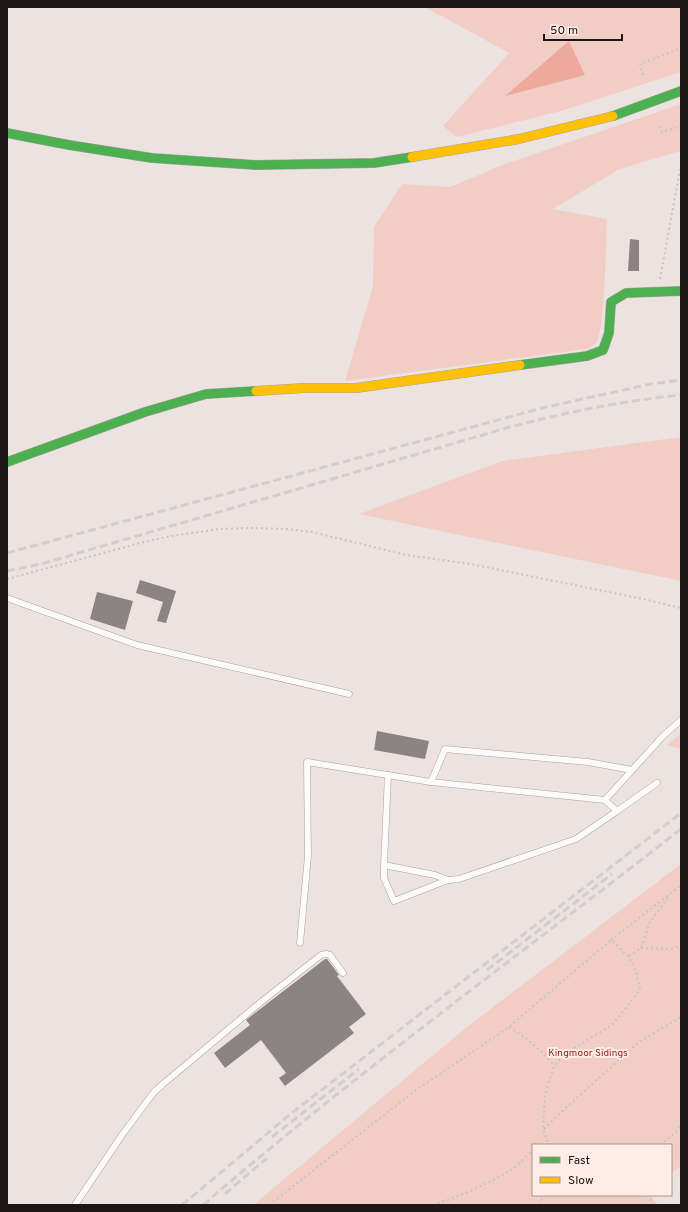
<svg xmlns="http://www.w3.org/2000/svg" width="688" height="1212" font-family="Overpass,sans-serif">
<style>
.green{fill:#f2cdc5}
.water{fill:#eda99b}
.building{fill:#8c8483}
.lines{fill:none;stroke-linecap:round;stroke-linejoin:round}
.lane-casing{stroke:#a8a19f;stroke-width:7}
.fast-casing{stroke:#a8a19f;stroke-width:10}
.slow-casing{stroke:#a8a19f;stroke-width:10}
.path{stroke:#c7c4c4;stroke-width:2;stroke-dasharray:2 3;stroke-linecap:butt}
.lane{stroke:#fcfbfa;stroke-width:6}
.fast{stroke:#4caf50;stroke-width:9}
.slow{stroke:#ffc107;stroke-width:9}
.rail{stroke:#d2cece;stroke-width:3;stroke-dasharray:8 4;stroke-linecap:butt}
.labels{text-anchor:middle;stroke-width:4;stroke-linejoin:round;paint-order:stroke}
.park-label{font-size:10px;fill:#932513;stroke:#ffece7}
</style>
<rect width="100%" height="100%" fill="#ece2e0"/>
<!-- green -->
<g class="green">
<path d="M425,7H681V72L561,111L457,137L443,126L509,53Z"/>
<path d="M681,104V151L649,160L618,170L553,209L607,219C606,238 605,333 596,343C594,346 589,348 586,349L345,381L373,286L374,227L402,184L450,187L505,164Z"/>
<path d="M681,437V581L359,514L502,461Z"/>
<path d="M681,733V749L667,745Z"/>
<path d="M681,864V1166L671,1173V1145H533V1195H650L658,1205H253L467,1027Z"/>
</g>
<!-- water -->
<path class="water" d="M569,41L585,75L505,96Z"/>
<!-- building -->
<g class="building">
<path d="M630,239L639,240V271H628Z"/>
<path d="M140,580L176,591L166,623L157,621L163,602L136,593Z"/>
<path d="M97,592L133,601L125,630L90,619Z"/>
<path d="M377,731L429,741L425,759L374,750Z"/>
<path d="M325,959H327L339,975L337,976L366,1014L349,1027L354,1033L285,1086L279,1078L286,1073L261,1040L225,1068L214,1053L250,1025L246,1020Z"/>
</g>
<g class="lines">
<defs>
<g id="lane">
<path d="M7,598L137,645L349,694"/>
<path d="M632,770L588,762L445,749L431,782L605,800L663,736L681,720"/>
<path d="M605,800L617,811L657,783"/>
<path d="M384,865L435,875L448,880L394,901L384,878V865L388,775"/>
<path d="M448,880L459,879L576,839L617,811"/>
<path d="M300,943L308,856L307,762L431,782"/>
<path d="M75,1205L122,1135L154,1092L163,1084L261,1002L321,955L326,954L330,955L343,973"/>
</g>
<g id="fast">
<path d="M613,116L681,91"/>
<path d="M7,133L69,145L152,158L256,165L374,163L412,157"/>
<path d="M520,365L587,356L603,350L609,333L611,302L626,293L681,291"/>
<path d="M7,462L145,412L206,394L256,391"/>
</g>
<g id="slow">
<path d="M412,157L519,139L613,116"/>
<path d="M256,391L304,388H356L520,365"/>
</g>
</defs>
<!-- lane casing -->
<use href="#lane" class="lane-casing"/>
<!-- fast casing -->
<use href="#fast" class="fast-casing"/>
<!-- slow casing -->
<use href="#slow" class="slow-casing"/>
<!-- path -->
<g class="path">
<path d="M643,75L640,64L681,48"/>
<path d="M659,126L662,132L681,126"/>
<path d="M660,279L681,164"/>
<path d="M7,579L144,542L171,536L220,529L251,528L287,529L312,532L406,555L471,564L643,599L681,608"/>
<path d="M611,940L681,885"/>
<path d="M641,948L671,949L681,945"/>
<path d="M629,956L641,948L650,922L669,896"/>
<path d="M509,1027C527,1037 540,1050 554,1065"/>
<path d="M544,1129L559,1114L639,1042L681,1017"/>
<path d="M660,1145L676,1132L681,1124"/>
<path d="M647,1195L654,1205"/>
<path d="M269,1205L416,1090L509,1027L611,940C630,957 636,964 640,990L612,1025L566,1053L554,1066L545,1095L543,1129L549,1145"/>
<path d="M433,1205C459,1197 487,1184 511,1170C518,1165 524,1159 530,1153H533"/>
<path d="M539,1205L544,1195"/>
</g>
<!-- lane -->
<use href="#lane" class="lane"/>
<!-- fast -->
<use href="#fast" class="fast"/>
<!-- slow -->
<use href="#slow" class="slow"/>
<!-- rail -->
<g class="rail">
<path d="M7,553L546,407L651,384L681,380"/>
<path d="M7,571L41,564L503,429C562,413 620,401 681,395"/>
<path d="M487,970L612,874"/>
<path d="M272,1137L359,1069"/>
<path d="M225,1194L267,1158"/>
<path d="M182,1205L293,1112L681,813"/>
<path d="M203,1205C356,1073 521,954 681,829"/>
</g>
</g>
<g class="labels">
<!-- park labels -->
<g class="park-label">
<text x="588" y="1056">Kingmoor Sidings</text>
</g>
</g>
<!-- border -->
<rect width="688" height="1212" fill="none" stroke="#1c1614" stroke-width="16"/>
<!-- legend -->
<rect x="532" y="1144" width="140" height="52" fill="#ffece7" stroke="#a49693"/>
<rect x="540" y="1157" width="20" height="6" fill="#4caf50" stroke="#a49693"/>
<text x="568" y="1164" font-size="12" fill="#1c1614">Fast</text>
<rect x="540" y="1177" width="20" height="6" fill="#ffc107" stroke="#a49693"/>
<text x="568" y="1184" font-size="12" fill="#1c1614">Slow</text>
<!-- scale -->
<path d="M544 34v6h78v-6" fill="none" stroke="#1c1614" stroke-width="2"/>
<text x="550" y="34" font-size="12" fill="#1c1614" stroke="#ffece7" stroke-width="3" paint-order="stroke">50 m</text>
</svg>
